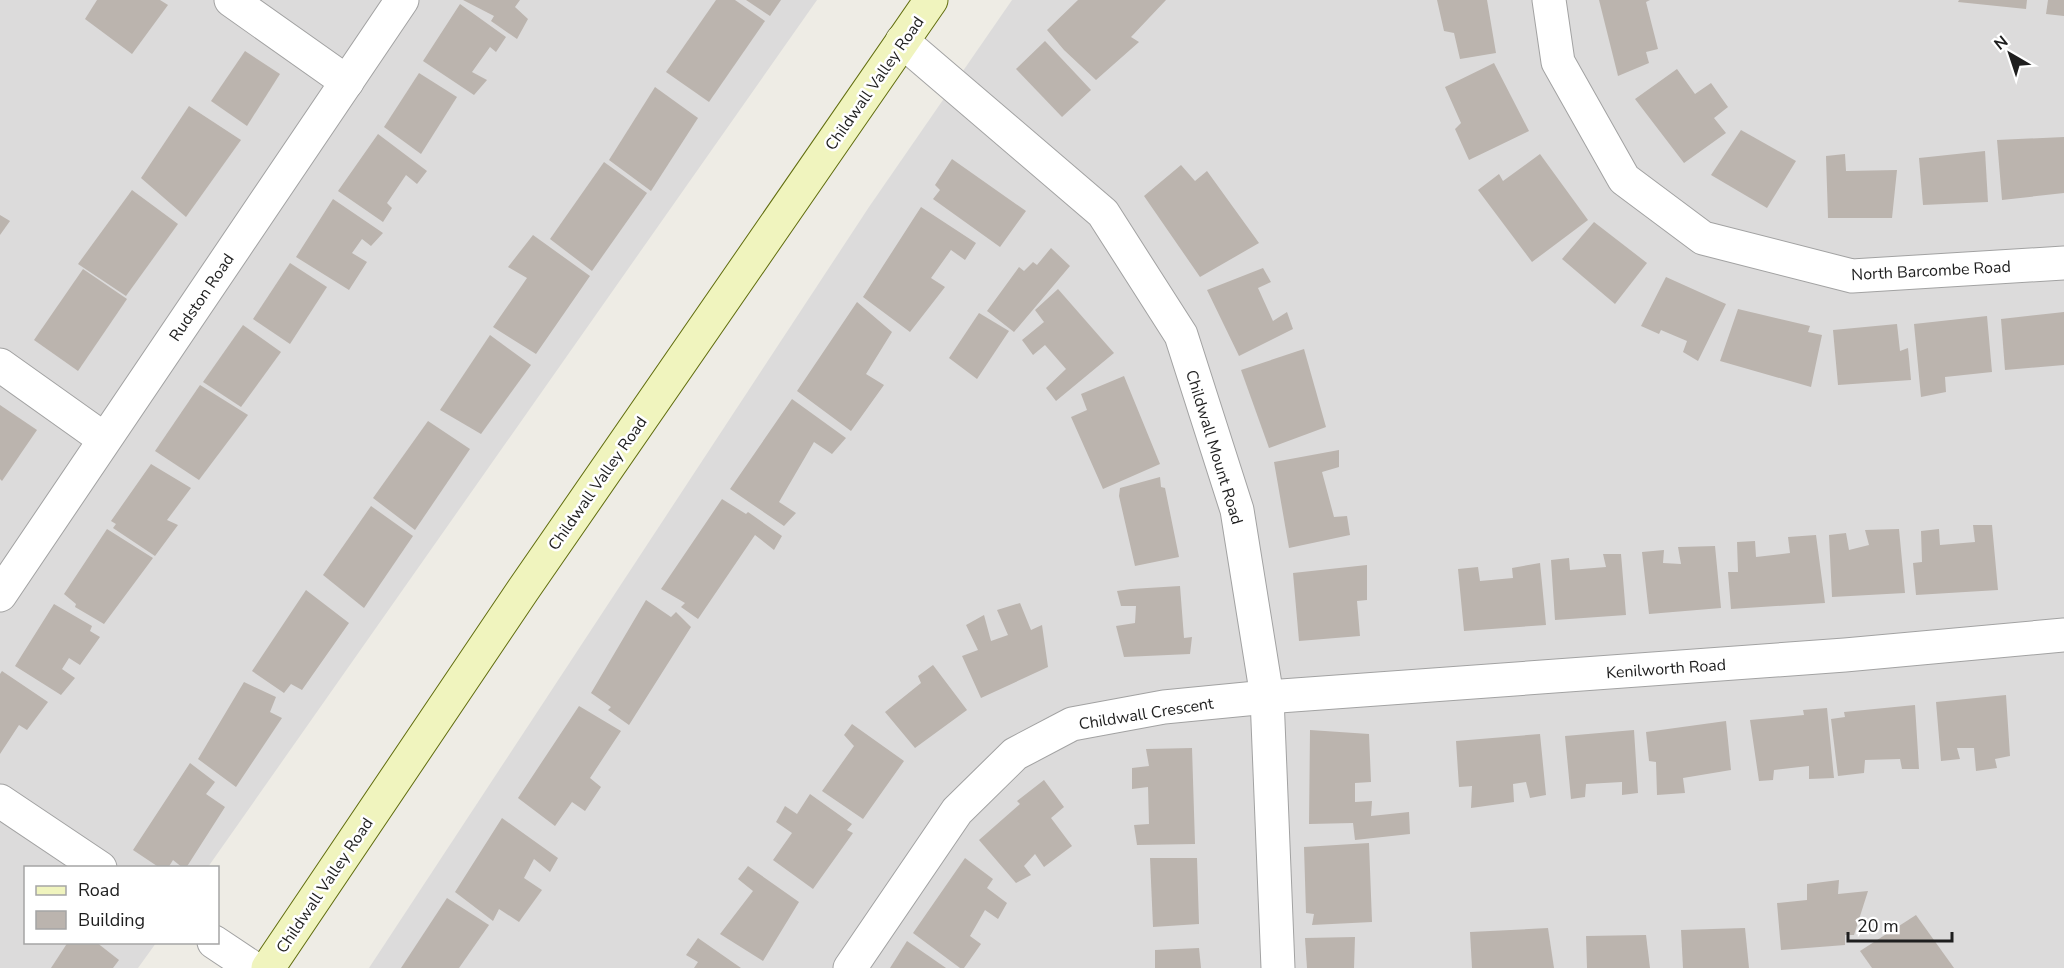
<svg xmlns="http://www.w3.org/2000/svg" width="2064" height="968" font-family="'Nunito Sans',sans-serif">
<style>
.residential{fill:#dcdbdb}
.building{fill:#bbb4ae}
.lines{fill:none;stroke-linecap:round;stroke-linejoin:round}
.minor-casing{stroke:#a2a2a2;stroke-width:35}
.secondary-casing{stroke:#616d0e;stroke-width:35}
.minor{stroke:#fff;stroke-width:33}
.secondary{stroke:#f0f4be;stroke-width:33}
.labels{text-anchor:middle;stroke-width:5;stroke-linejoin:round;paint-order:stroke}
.street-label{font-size:16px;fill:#1e1e1e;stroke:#fff}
</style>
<rect width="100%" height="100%" fill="#eeece5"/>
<!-- residential -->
<g class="residential">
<path d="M0,0H817L208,867L26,868V942L156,943L138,968H0Z"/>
<path d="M1012,0H2064V968H369L869,207Z"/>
</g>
<!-- building -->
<g class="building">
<path d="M97,0H160L168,5L132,54L85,19Z"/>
<path d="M463,0H520L515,7L528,19L517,39L491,21L494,16Z"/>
<path d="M716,0H735L765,21L709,102L666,72Z"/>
<path d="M746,0H781L770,16Z"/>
<path d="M1078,0H1166L1131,37L1139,42L1096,80L1064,50L1047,30Z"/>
<path d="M1437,0H1487L1496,53L1460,59L1454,33L1444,31Z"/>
<path d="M1599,0H1650L1646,2L1658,49L1646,52L1649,63L1618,76Z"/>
<path d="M1959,0H2027L2026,9L1958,2Z"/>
<path d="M2048,0H2064V16L2046,14Z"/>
<path d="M460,4L506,37L496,52L490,47L472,72L487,80L474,95L423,61Z"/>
<path d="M1045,41L1091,90L1062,117L1016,69Z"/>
<path d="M245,51L280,74L247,126L211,101Z"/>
<path d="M1494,63L1529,131L1469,160L1455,129L1461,123L1445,87Z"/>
<path d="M1677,69L1695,94L1711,83L1728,107L1714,118L1726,133L1684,163L1635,99Z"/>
<path d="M419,73L457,97L421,154L384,127Z"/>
<path d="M655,87L698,118L651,191L609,160Z"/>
<path d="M189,106L241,140L186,217L141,178Z"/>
<path d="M1741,130L1796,161L1767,208L1711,175Z"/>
<path d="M378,134L427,171L417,184L406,175L387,203L392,208L383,222L338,191Z"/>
<path d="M2064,137V193L2002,200L1997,140Z"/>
<path d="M1985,151L1988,202L1923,205L1919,158Z"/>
<path d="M1540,154L1588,220L1532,262L1478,190L1499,174L1503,181Z"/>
<path d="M1845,154L1846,171L1897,170L1892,218H1828L1826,156Z"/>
<path d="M952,159L1026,211L1000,247L933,199L940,190L935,185Z"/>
<path d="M604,162L647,193L592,271L550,239Z"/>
<path d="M1181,165L1195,181L1207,171L1259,243L1200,277L1144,196Z"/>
<path d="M132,190L178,224L126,296L78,264Z"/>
<path d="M333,199L383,233L371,246L362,239L352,253L367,262L349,290L296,257Z"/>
<path d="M921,207L976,243L965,260L951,250L931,278L945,287L910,332L863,297Z"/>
<path d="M0,215L10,221L0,235Z"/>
<path d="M1594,222L1647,263L1615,304L1562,259Z"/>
<path d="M533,235L590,276L536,354L493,327L527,278L508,267Z"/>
<path d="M1051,248L1070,266L1014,332L987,311L1019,267L1024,271L1033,262L1037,265Z"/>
<path d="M290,263L327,287L290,344L253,319Z"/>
<path d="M1263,268L1271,282L1258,288L1273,321L1287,312L1293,329L1239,356L1207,290Z"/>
<path d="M83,269L127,299L78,371L34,340Z"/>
<path d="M1666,277L1726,304L1698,361L1683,352L1687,341L1661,330L1659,334L1641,326Z"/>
<path d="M1058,289L1114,353L1056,401L1046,388L1066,369L1045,345L1033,355L1022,340L1044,322L1035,310Z"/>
<path d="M857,302L892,332L866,374L884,385L851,431L797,391Z"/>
<path d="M1738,309L1810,326L1808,332L1822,335L1811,387L1720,361Z"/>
<path d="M2064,312V365L2005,370L2001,319Z"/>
<path d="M979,313L1009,331L977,379L949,358Z"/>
<path d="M1987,316L1992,372L1945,377L1946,392L1921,397L1914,324Z"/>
<path d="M1897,324L1900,351L1908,348L1911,380L1838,385L1833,330Z"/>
<path d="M243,325L281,352L241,407L203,382Z"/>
<path d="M490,335L531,365L481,434L440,410Z"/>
<path d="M1304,349L1326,427L1269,448L1241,370Z"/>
<path d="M1124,376L1160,464L1103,489L1071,417L1087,410L1081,394Z"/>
<path d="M200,385L248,415L199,480L155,451Z"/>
<path d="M792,399L846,438L832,454L814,442L779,502L796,513L784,526L730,489Z"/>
<path d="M0,405L37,430L2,481L0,479Z"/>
<path d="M428,421L470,449L415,530L373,498Z"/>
<path d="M1339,450V467L1322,472L1334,517L1347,516L1350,535L1289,548L1274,462Z"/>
<path d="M151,464L191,488L167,520L178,525L155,556L113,528L116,524L111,521Z"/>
<path d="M1160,477L1161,487L1165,488L1179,557L1135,566L1119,496L1120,488Z"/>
<path d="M722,499L746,514L748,512L782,536L774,550L755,535L698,619L681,607L685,603L661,589Z"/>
<path d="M371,506L413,536L364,608L323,575Z"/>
<path d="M1973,525H1992L1998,590L1916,595L1913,563L1922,562L1921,531L1939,529L1940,545L1975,542Z"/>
<path d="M107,529L153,558L104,624L75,607L76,604L64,594Z"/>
<path d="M1899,529L1905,593L1832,597L1829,535L1846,533L1849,550L1869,545L1865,530Z"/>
<path d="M1816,535L1825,603L1731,609L1728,572H1738L1737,542L1755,541L1756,557L1790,553L1788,537Z"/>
<path d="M1715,546L1721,608L1649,614L1642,552L1664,550L1663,563L1681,564L1678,547Z"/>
<path d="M1603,554H1621L1626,615L1555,620L1551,560L1569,558L1570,570L1606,567Z"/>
<path d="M1540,563L1546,625L1464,631L1458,569L1478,567L1480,581L1513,578L1512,568Z"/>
<path d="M1367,565V600L1357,601L1360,636L1299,641L1293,573Z"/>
<path d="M1180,586L1184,638L1192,637L1190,654L1124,657L1116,626L1135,623L1136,606H1121L1117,591L1131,589Z"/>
<path d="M306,590L349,623L302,690L291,684L284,693L252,671Z"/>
<path d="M646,600L671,617L676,612L691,627L629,725L608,710L611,707L591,693Z"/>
<path d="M1020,603L1031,630L1042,625L1048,667L981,698L962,656L978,650L966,625L984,615L991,641L1008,635L997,610Z"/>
<path d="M54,604L92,626L90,631L100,637L80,665L69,658L62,669L75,678L61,695L15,666Z"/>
<path d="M933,665L967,710L915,748L885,712L921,683L918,676Z"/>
<path d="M2,671L48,702L27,730L19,725L0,754V674Z"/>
<path d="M244,682L276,697L270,712L282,718L236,787L198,759Z"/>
<path d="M2006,695L2010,756L1995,759L1997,768L1976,771L1974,748H1957L1960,759L1941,761L1936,702Z"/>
<path d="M1915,705L1919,769H1902L1900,759L1865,760L1864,773L1838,776L1831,719L1845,717L1844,712Z"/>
<path d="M579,706L621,731L590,778L601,787L585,811L572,802L555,826L518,798Z"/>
<path d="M1827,708L1834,778L1809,779V766L1774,770L1773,780L1759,781L1750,720L1804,715L1803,710Z"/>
<path d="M1726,721L1731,770L1683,778L1685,793L1657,795L1656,762L1649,761L1646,732Z"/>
<path d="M852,724L904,761L863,819L822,791L854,746L844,735Z"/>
<path d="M1310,730L1369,734L1371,782L1355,783V802L1372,801L1371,816L1409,812L1410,834L1355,840L1353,823L1309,824Z"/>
<path d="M1634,730L1638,793L1622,795V782L1586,784L1585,797L1571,799L1565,736Z"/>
<path d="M1540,734L1546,795L1530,798L1526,782L1513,784L1514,802L1471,808L1472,786L1459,787L1456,741Z"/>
<path d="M1192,748L1195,844L1137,845L1134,825L1149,824L1148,787L1132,789V768L1149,766L1146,749Z"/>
<path d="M190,763L215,782L206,794L225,807L186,868H183L173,860L168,868H160L133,850Z"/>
<path d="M1044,780L1064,807L1051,818L1072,846L1044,867L1035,854L1024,866L1031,875L1016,883L979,840L1020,804L1017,801Z"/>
<path d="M810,794L852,824L847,830L853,833L813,889L773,860L792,833L776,822L785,806L797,814Z"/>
<path d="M502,818L558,858L550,872L534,859L524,878L542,890L519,922L499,909L493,921L455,892Z"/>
<path d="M1369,843L1372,922L1312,925L1314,914L1306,913L1304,847Z"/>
<path d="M965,858L993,879L987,888L1007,903L998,919L985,910L970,936L981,944L964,968H960L913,933Z"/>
<path d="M1150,858H1197L1199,924L1153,927Z"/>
<path d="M748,866L799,902L763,961L720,934L753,891L738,879Z"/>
<path d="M1839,880L1838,894L1868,891L1854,935H1845V945L1781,950L1777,903L1807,900V884Z"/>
<path d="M447,898L489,925L459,968H401Z"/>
<path d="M1916,915L1954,968H1872L1860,951Z"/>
<path d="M1548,928L1554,968H1472L1470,932Z"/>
<path d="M1745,928L1749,968H1683L1681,930Z"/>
<path d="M1646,935L1650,968H1587L1586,936Z"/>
<path d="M1355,937L1354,968H1307L1305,938Z"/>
<path d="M698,938L741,968H694L698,962L686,955Z"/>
<path d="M907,941L946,968H890Z"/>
<path d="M68,942H96L119,960L113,968H51Z"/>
<path d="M1199,948L1201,968H1155V950Z"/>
</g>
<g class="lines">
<defs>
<g id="minor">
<path d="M231,0L347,82"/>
<path d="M1549,0L1558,62L1624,179L1703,238L1852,276L2064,263"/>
<path d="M902,41L1103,213L1181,335L1237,510L1267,697L1278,968"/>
<path d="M0,365L104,439"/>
<path d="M0,595L402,0"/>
<path d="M0,801L100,868"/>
<path d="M214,942L253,968"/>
<path d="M850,968L957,811L1015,754L1072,724L1164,707L1267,697L1845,655L2064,635"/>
</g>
<path id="secondary" d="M268,968L523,590L931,0"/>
</defs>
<!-- minor casing -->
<use href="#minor" class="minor-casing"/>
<!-- secondary casing -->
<use href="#secondary" class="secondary-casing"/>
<!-- minor -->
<use href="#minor" class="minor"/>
<!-- secondary -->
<use href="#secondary" class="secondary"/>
</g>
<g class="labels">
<!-- street labels -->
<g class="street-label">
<text transform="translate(874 83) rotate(-55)" y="6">Childwall Valley Road</text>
<text transform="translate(1931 270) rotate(-3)" y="6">North Barcombe Road</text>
<text transform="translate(201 297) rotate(-56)" y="6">Rudston Road</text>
<text transform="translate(1215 447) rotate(73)" y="6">Childwall Mount Road</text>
<text transform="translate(597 483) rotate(-55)" y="6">Childwall Valley Road</text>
<text transform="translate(1666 668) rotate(-4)" y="6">Kenilworth Road</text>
<text transform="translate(1146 713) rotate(-9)" y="6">Childwall Crescent</text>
<text transform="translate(324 885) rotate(-56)" y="6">Childwall Valley Road</text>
</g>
</g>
<!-- legend -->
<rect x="24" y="866" width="195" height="78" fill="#ffffff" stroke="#a5a5a5" stroke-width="1.5"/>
<rect x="36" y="886" width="30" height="9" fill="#f0f4be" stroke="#a5a5a5" stroke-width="1.5"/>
<text x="78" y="896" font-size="18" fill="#1e1e1e">Road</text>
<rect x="36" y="911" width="30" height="18" fill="#bbb4ae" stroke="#a5a5a5" stroke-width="1.5"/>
<text x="78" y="926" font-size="18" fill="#1e1e1e">Building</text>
<!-- north arrow -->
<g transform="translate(2010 54) rotate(321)" stroke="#ffffff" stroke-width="4.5" paint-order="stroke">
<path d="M0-4.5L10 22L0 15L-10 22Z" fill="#1e1e1e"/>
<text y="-9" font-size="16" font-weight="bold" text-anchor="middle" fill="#1e1e1e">N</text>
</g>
<!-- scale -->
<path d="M1848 932v9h104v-9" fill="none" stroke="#1e1e1e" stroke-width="3"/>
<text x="1857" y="932" font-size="18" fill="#1e1e1e" stroke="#ffffff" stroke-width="4.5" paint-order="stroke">20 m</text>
</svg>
